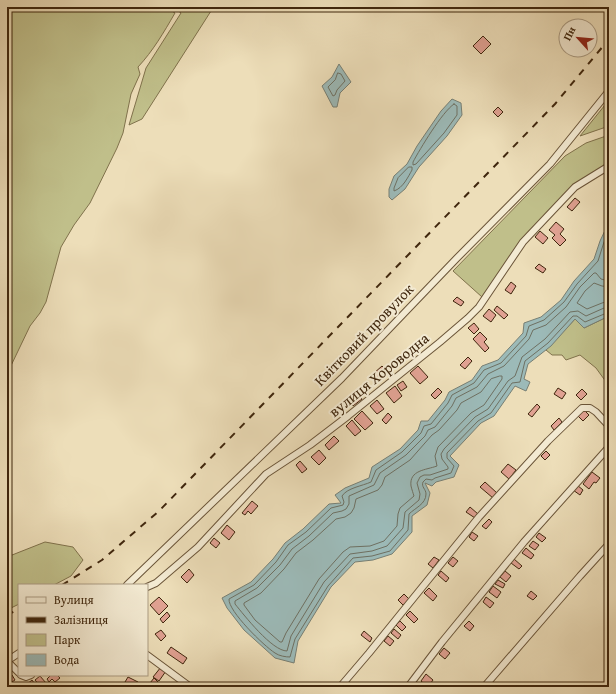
<svg xmlns="http://www.w3.org/2000/svg" width="616" height="694" font-family="'Gentium Book Plus',serif">
<style>
.green{fill:#c0bf8a;stroke:#80724c}
.water{fill:#9cbab8;stroke:#777f74}
.lines{fill:none;stroke-linecap:round;stroke-linejoin:round}
.shore{stroke:#6e7062;stroke-width:1}
.building{fill:#e0a192;stroke:#3f260d}
.minor-casing{stroke:#6a5438;stroke-width:8}
.minor{stroke:#f3ead2;stroke-width:6}
.rail{stroke:#3f260d;stroke-width:2;stroke-dasharray:7 7;stroke-linecap:butt}
.labels{text-anchor:middle;stroke-width:4;stroke-linejoin:round;paint-order:stroke}
.street-label{font-size:15px;fill:#3f260d;stroke:#f3ead2}
</style>
<rect width="100%" height="100%" fill="#eddeb9"/>
<filter id="stains"><feTurbulence type="fractalNoise" baseFrequency=".005" numOctaves="4"/><feColorMatrix values="0 0 0 0 .2 0 0 0 0 .09 0 0 0 0 .02 0 0 0 .5 -.17"/></filter>
<radialGradient id="worn" r=".72"><stop offset=".6" stop-color="#630" stop-opacity="0"/><stop offset="1" stop-color="#630" stop-opacity=".3"/></radialGradient>
<!-- green -->
<g class="green">
<path d="M7,7H165L175,13C164,32 153,51 138,67L140,74L131,94L123,133L117,148L90,203L74,225L61,247L46,302L40,313L30,326L7,374Z"/>
<path d="M173,7H216L211,11L142,119L129,125L146,68L181,13Z"/>
<path d="M609,100V126L580,136Z"/>
<path d="M609,135V162L573,186L522,239L482,297L453,271L565,156L586,143Z"/>
<path d="M609,316V386L596,368L580,355L566,360L562,355H552L546,350L575,319L584,328Z"/>
<path d="M45,542L73,547L83,560L71,576L54,585H19V604L7,610V557Z"/>
</g>
<!-- water -->
<g class="water">
<path d="M339,64L351,82L340,93L337,107H333L322,86L332,77Z"/>
<path d="M452,99L461,103L462,115L447,136L419,167L405,189L392,200L389,197V189L394,176L407,164L417,146L441,111Z"/>
<path d="M609,222V260L605,271L609,272V316L584,328L575,319L551,346L528,364L524,379L530,382L526,391L515,386L494,416L481,423L450,456L459,465L454,477L436,482L432,486L425,483L430,493L427,505L412,516V532L392,554L373,560L355,562L331,587L298,641L294,663L275,658L244,630L227,608L222,598L251,582L273,559L285,543L303,529L329,504L341,503L335,495L345,488L369,478L372,467L400,449L418,430L421,421H428L445,400L449,392L472,380L482,366L498,360L523,333L524,323L541,317L561,300L574,281L594,259L600,241Z"/>
</g>
<g class="lines">
<!-- shore -->
<g class="shore">
<path d="M338,73L341,74L345,81L337,90L335,95L333,96L328,87L335,80Z"/>
<path d="M454,104L457,106V115L444,133L416,164L413,165V162C420,149 442,112 454,104Z"/>
<path d="M409,167H412V170C408,177 403,188 394,191V188L398,178Z"/>
<path d="M609,232L604,242L598,261L577,284L564,302L544,320L529,326L526,336L501,363L484,370L474,383L452,395L448,403L431,424L424,426L421,433L402,452L376,470L371,482C362,486 347,488 342,496L344,502L343,505L331,508L306,532L288,545L276,562L254,585L229,599C228,611 264,646 275,653C279,656 286,657 290,657L295,639L328,586L353,558L372,556L390,551L408,530L409,514C415,508 426,504 426,494C426,489 421,487 423,482L426,479L432,480L435,478L451,473L454,466L447,458V453L478,421L491,413L512,383L520,382L525,361L548,343L573,316H577L585,322L609,312"/>
<path d="M609,281L601,279L596,273H594L580,287L566,307L546,325L533,330L529,339L504,366L488,374L477,387L456,398L452,406L435,427L428,430L425,436L406,455L380,473L374,485L349,496V504L346,509L342,511L333,513L309,536L292,549L280,565L257,588L235,601V604C244,615 272,651 287,651L291,636L324,582L350,554L372,551L387,546L403,528L405,512L419,500L420,494L417,483L420,477L424,475H430L448,469V467L442,459L441,454L444,449L475,417L488,409L508,381L515,376L522,357L545,339L570,312L578,311L586,316L604,308L609,307"/>
<path d="M609,287L602,286L594,283L585,291L577,303L587,309L602,303L609,301"/>
<path d="M500,376H502V379L484,405L471,413L438,447L435,456L437,466C426,470 409,470 411,486C412,490 413,493 414,496L400,508L398,514L397,526L384,541L370,546L350,547L343,552L319,579L286,633L282,642H280L255,620L244,605V603L261,593L284,569L296,553L313,540L336,519L345,517L351,513L354,508L356,499L378,490L382,485L385,477L410,460L432,435L439,430L457,410L461,403L481,392L491,379Z"/>
</g>
</g>
<!-- building -->
<g class="building">
<path d="M483,36L491,44L481,54L473,46Z"/>
<path d="M498,107L503,112L498,117L493,112Z"/>
<path d="M575,198L580,202L572,211L567,207Z"/>
<path d="M556,222L564,229L560,234L566,240L560,246L552,238L555,235L549,230Z"/>
<path d="M540,231L548,238L543,244L535,237Z"/>
<path d="M539,264L546,269L543,273L535,268Z"/>
<path d="M511,282L516,286L511,294L505,290Z"/>
<path d="M457,297L464,302L461,306L453,301Z"/>
<path d="M497,306L508,315L504,319L494,310Z"/>
<path d="M489,309L496,315L491,322L483,316Z"/>
<path d="M474,323L479,329L474,334L468,328Z"/>
<path d="M480,332L487,339L484,342L489,348L485,352L473,339Z"/>
<path d="M468,357L472,361L465,369L460,365Z"/>
<path d="M382,366L386,370L377,378L373,374Z"/>
<path d="M418,366L428,377L420,384L410,373Z"/>
<path d="M403,381L407,387L401,391L397,385Z"/>
<path d="M395,386L402,396L394,403L386,393Z"/>
<path d="M438,388L442,392L435,399L431,395Z"/>
<path d="M558,388L566,393L562,399L554,394Z"/>
<path d="M582,389L587,394L581,400L576,395Z"/>
<path d="M358,394L362,399L353,406L349,401Z"/>
<path d="M377,400L384,409L377,414L370,406Z"/>
<path d="M537,404L540,407L532,417L528,414Z"/>
<path d="M584,410L589,415L583,421L578,416Z"/>
<path d="M362,411L373,423L365,430L354,419Z"/>
<path d="M388,413L392,417L386,424L382,420Z"/>
<path d="M559,418L562,422L554,430L551,426Z"/>
<path d="M352,420L361,431L355,436L346,426Z"/>
<path d="M334,436L339,441L329,450L325,445Z"/>
<path d="M319,450L326,458L319,465L311,457Z"/>
<path d="M546,451L550,455L545,460L541,456Z"/>
<path d="M300,461L307,469L302,473L296,465Z"/>
<path d="M508,464L516,470L509,479L501,472Z"/>
<path d="M592,472L600,478L596,483L594,482L589,489L583,484Z"/>
<path d="M485,482L497,493L493,498L480,487Z"/>
<path d="M577,485L583,490L580,495L573,490Z"/>
<path d="M252,501L258,506L251,514L248,511L245,515L242,513Z"/>
<path d="M470,507L478,514L475,518L466,512Z"/>
<path d="M489,519L492,522L486,529L482,526Z"/>
<path d="M227,525L235,532L229,540L221,533Z"/>
<path d="M472,532L478,536L474,541L469,537Z"/>
<path d="M539,533L546,538L542,542L536,537Z"/>
<path d="M214,538L220,543L216,548L210,543Z"/>
<path d="M533,541L539,545L535,550L529,546Z"/>
<path d="M526,548L534,555L531,559L522,553Z"/>
<path d="M434,557L439,560L433,568L428,564Z"/>
<path d="M453,557L458,561L453,567L448,563Z"/>
<path d="M514,559L522,566L519,569L511,563Z"/>
<path d="M189,569L194,575L187,583L181,577Z"/>
<path d="M441,571L449,578L446,582L438,575Z"/>
<path d="M505,571L511,576L506,582L500,577Z"/>
<path d="M498,580L505,584L503,588L495,584Z"/>
<path d="M493,586L501,592L497,598L489,592Z"/>
<path d="M429,588L437,596L433,601L424,593Z"/>
<path d="M531,591L537,596L533,600L527,596Z"/>
<path d="M404,594L409,599L403,605L398,600Z"/>
<path d="M159,597L168,606L159,615L150,605Z"/>
<path d="M486,597L494,603L490,608L483,602Z"/>
<path d="M410,611L418,619L414,623L406,615Z"/>
<path d="M167,612L170,616L163,623L160,619Z"/>
<path d="M400,621L406,627L402,631L396,625Z"/>
<path d="M469,621L474,626L470,631L464,626Z"/>
<path d="M394,629L401,635L398,639L391,633Z"/>
<path d="M161,630L166,636L161,641L155,634Z"/>
<path d="M364,631L372,638L370,642L361,635Z"/>
<path d="M388,636L394,641L390,646L384,641Z"/>
<path d="M171,647L187,658L183,664L167,653Z"/>
<path d="M444,648L450,653L445,659L439,654Z"/>
<path d="M161,667L166,671L159,681L153,677Z"/>
<path d="M426,674L433,680L428,687L421,681Z"/>
<path d="M12,675L15,680L7,685V678Z"/>
<path d="M49,675H59L58,676L60,678L55,682L52,679L49,682L47,679L50,676Z"/>
<path d="M40,676L46,683L41,687L35,680Z"/>
<path d="M128,677L138,682L135,687H122Z"/>
<path d="M154,678L161,685L159,687H155L150,683Z"/>
<path d="M32,680L37,687H28L26,685Z"/>
</g>
<g class="lines">
<defs>
<g id="minor">
<path d="M127,585L342,378L457,258L550,164L609,91"/>
<path d="M147,587L156,583L198,547L266,474L310,445L348,416L440,342L468,318L479,307L523,242L575,187L609,166"/>
<path d="M147,655L189,686"/>
<path d="M7,661L19,673"/>
<path d="M7,661L19,653"/>
<path d="M21,675L26,677L31,675"/>
<path d="M340,687L369,653L479,517L548,441L582,408H590L596,412L609,426"/>
<path d="M408,687L442,642L524,542L609,447"/>
<path d="M484,687L580,576L609,544"/>
</g>
</defs>
<!-- minor casing -->
<use href="#minor" class="minor-casing"/>
<!-- minor -->
<use href="#minor" class="minor"/>
<!-- rail -->
<g class="rail">
<path d="M62,585L102,560L159,511L555,104L609,39"/>
<path d="M7,615L19,609"/>
</g>
</g>
<g class="labels">
<!-- street labels -->
<g class="street-label">
<text transform="translate(364 335) rotate(-46)" y="5">Квітковий провулок</text>
<text transform="translate(379 375) rotate(-39)" y="5">вулиця Хороводна</text>
</g>
</g>
<!-- margin -->
<rect width="616" height="694" fill="none" stroke="#eddeb9" stroke-width="24"/>
<rect x="8" y="8" width="600" height="678" fill="none" stroke="#3f260d" stroke-width="2"/>
<rect x="12" y="12" width="592" height="670" fill="none" stroke="#3f260d"/>
<!-- legend -->
<rect x="18" y="584" width="130" height="92" fill="#f3ead2" stroke="#ab9c83"/>
<rect x="26" y="597" width="20" height="6" fill="#f3ead2" stroke="#ab9c83"/>
<text x="54" y="604" font-size="12" fill="#3f260d">Вулиця</text>
<rect x="26" y="617" width="20" height="6" fill="#3f260d" stroke="#ab9c83"/>
<text x="54" y="624" font-size="12" fill="#3f260d">Залізниця</text>
<rect x="26" y="634" width="20" height="12" fill="#c0bf8a" stroke="#ab9c83"/>
<text x="54" y="644" font-size="12" fill="#3f260d">Парк</text>
<rect x="26" y="654" width="20" height="12" fill="#9cbab8" stroke="#ab9c83"/>
<text x="54" y="664" font-size="12" fill="#3f260d">Вода</text>
<!-- north arrow -->
<g transform="translate(578 38) rotate(297)"><circle r="19" fill="#f3ead2" stroke="#ab9c83"/>
<path d="M0-3L7 15L0 10L-7 15Z" fill="#8f2418"/>
<text y="-6" font-size="11" font-weight="bold" text-anchor="middle" fill="#3f260d">Пн</text>
</g>
<rect width="100%" height="100%" filter="url(#stains)"/>
<rect width="100%" height="100%" fill="url(#worn)"/>
</svg>
